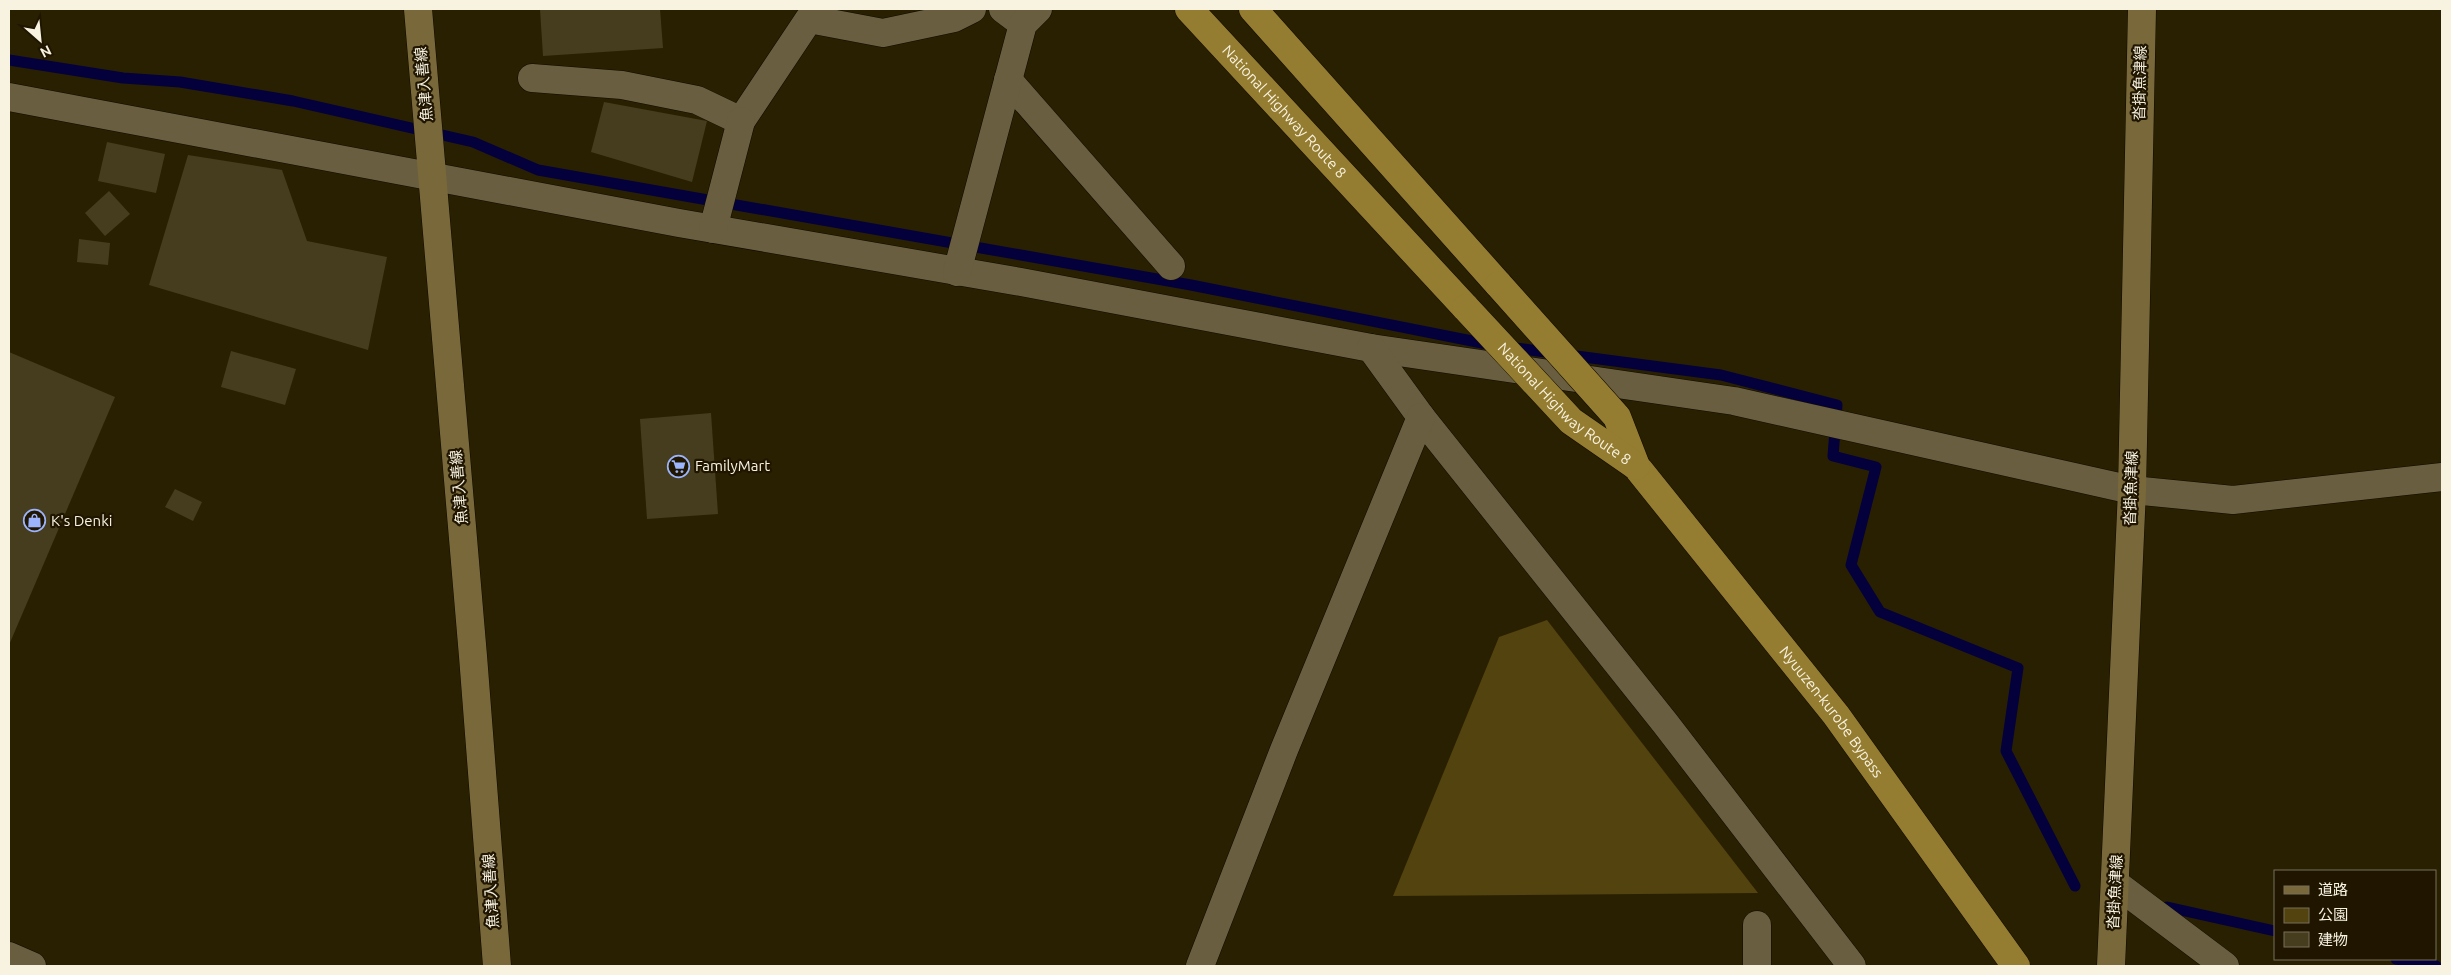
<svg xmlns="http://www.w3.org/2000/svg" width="2451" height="975" font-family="Ubuntu,'Noto Sans JP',sans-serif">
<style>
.green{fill:#53430e}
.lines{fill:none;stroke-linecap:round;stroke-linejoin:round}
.stream{stroke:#04003c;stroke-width:11}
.building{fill:#463c1e}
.minor-casing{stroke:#100a00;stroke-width:29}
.secondary-casing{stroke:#100a00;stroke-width:29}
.trunk-casing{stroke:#100a00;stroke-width:29}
.minor{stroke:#695e3f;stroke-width:28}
.secondary{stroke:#79693a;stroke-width:28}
.trunk{stroke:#947c30;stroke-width:28}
.trunk-bridge-casing{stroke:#100a00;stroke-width:29;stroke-linecap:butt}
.trunk-bridge{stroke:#947c30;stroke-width:28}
.labels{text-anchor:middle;stroke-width:4.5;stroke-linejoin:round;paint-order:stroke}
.street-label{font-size:15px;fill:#f8f2e1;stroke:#201600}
.poi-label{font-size:15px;fill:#f8f2e1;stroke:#201600;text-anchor:start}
</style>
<rect width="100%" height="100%" fill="#292002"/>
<!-- green -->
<path class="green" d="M1547,620L1758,893L1393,896L1499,637Z"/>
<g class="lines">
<!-- stream -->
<g class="stream">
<path d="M9,60L123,78L180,82L293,101L473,142L538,170L1191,285L1492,345"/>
<path d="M1508,347L1721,375L1837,405L1833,456L1876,467L1851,565L1880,612L2018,668L2006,751L2075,886"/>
<path d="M2167,907L2275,931"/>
<path d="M2396,959L2436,966"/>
</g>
</g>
<!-- building -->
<g class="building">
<path d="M540,9H660L663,48L543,56Z"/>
<path d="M604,102L707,121L692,182L591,152Z"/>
<path d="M107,142L165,154L156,193L98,181Z"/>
<path d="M188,155L282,170L307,241L387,257L368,350L149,285Z"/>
<path d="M109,191L130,214L105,236L85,213Z"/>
<path d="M79,239L110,243L108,265L77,262Z"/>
<path d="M231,351L296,369L285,405L221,387Z"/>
<path d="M9,352L115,397L9,645Z"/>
<path d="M711,413L718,514L647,519L640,419Z"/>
<path d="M175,489L202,502L193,521L165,507Z"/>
</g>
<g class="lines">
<defs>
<g id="minor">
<path d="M1003,9L1023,24"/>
<path d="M532,78L622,85L697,100L741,121L809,19L883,33L954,18L972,9"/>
<path d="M1008,80L1171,266"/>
<path d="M9,97L679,223L1021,282L1371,348L1734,401L2132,490L2233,500L2442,477"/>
<path d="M713,229L741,121"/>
<path d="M957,272L1023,24L1038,9"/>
<path d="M1371,348L1421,417L1665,723L1852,966"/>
<path d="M2116,884L2225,966"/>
<path d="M1757,925V966"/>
<path d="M9,956L32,966"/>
<path d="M1200,966L1284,750L1421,417"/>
</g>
<g id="secondary">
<path d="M418,9L473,656L497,966"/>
<path d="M2111,966L2132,490L2142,9"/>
</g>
<g id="trunk">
<path id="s1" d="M1189,9L1466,308"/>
<path d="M1253,9L1499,285"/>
<path id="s2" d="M1636,466L1836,715L2016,966"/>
</g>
</defs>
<!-- minor casing -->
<use href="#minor" class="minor-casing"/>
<!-- secondary casing -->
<use href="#secondary" class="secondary-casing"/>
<!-- trunk casing -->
<use href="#trunk" class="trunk-casing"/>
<!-- minor -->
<use href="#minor" class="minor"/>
<!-- secondary -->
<use href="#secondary" class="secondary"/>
<!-- trunk -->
<use href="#trunk" class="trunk"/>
<defs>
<g id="trunk-bridge">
<path d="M1499,285L1617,417L1636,466"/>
<path id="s3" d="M1466,308L1571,421L1636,466"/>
</g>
</defs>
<!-- trunk-bridge casing -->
<use href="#trunk-bridge" class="trunk-bridge-casing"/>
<!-- trunk-bridge -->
<use href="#trunk-bridge" class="trunk-bridge"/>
</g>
<!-- icons -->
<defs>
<symbol id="supermarket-ring" viewBox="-11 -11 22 22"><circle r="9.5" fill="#201600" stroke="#9cb4fd" stroke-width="1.5"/><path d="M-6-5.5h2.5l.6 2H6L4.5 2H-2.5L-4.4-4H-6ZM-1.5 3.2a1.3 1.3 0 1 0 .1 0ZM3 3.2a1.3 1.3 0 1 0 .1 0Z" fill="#9cb4fd"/></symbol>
<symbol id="shop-ring" viewBox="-11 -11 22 22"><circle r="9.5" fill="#201600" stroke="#9cb4fd" stroke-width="1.5"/><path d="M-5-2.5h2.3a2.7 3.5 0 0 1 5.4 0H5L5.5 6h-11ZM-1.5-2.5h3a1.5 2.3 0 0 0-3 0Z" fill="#9cb4fd"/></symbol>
</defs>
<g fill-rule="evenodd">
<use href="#supermarket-ring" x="666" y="454" width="25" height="25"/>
<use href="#shop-ring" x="22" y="508" width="25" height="25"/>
</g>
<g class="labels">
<!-- street labels -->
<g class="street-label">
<text transform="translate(2140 83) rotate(-89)" y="5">沓掛魚津線</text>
<text transform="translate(424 84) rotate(-95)" y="5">魚津入善線</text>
<text dy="5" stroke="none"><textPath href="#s1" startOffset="140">National Highway Route 8</textPath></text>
<text dy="5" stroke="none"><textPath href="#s3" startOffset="138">National Highway Route 8</textPath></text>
<text transform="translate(459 487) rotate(-95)" y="5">魚津入善線</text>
<text transform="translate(2131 488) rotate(-88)" y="5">沓掛魚津線</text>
<text dy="5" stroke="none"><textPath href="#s2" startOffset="314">Nyuuzen-kurobe Bypass</textPath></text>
<text transform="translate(491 891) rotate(-94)" y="5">魚津入善線</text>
<text transform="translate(2115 892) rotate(-87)" y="5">沓掛魚津線</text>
</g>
<!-- poi labels -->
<g class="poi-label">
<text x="695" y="471">FamilyMart</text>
<text x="51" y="526">K's Denki</text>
</g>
</g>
<!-- border -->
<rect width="2451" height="975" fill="none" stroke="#f8f2e1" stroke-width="20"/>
<!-- legend -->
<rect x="2274" y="870" width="162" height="90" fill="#201600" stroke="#766e5a"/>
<rect x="2284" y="886" width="25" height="8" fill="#79693a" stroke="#766e5a"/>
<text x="2318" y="895" font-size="15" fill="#f8f2e1">道路</text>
<rect x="2284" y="908" width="25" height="15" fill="#53430e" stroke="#766e5a"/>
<text x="2318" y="920" font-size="15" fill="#f8f2e1">公園</text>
<rect x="2284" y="932" width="25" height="15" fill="#463c1e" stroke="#766e5a"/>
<text x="2318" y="945" font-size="15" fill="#f8f2e1">建物</text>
<!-- north arrow -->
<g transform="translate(40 40) rotate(153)" stroke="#201600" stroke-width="4" paint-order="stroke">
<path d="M0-4L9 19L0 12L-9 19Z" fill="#f8f2e1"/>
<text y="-8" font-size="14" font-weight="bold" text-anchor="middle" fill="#f8f2e1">N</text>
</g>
</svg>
